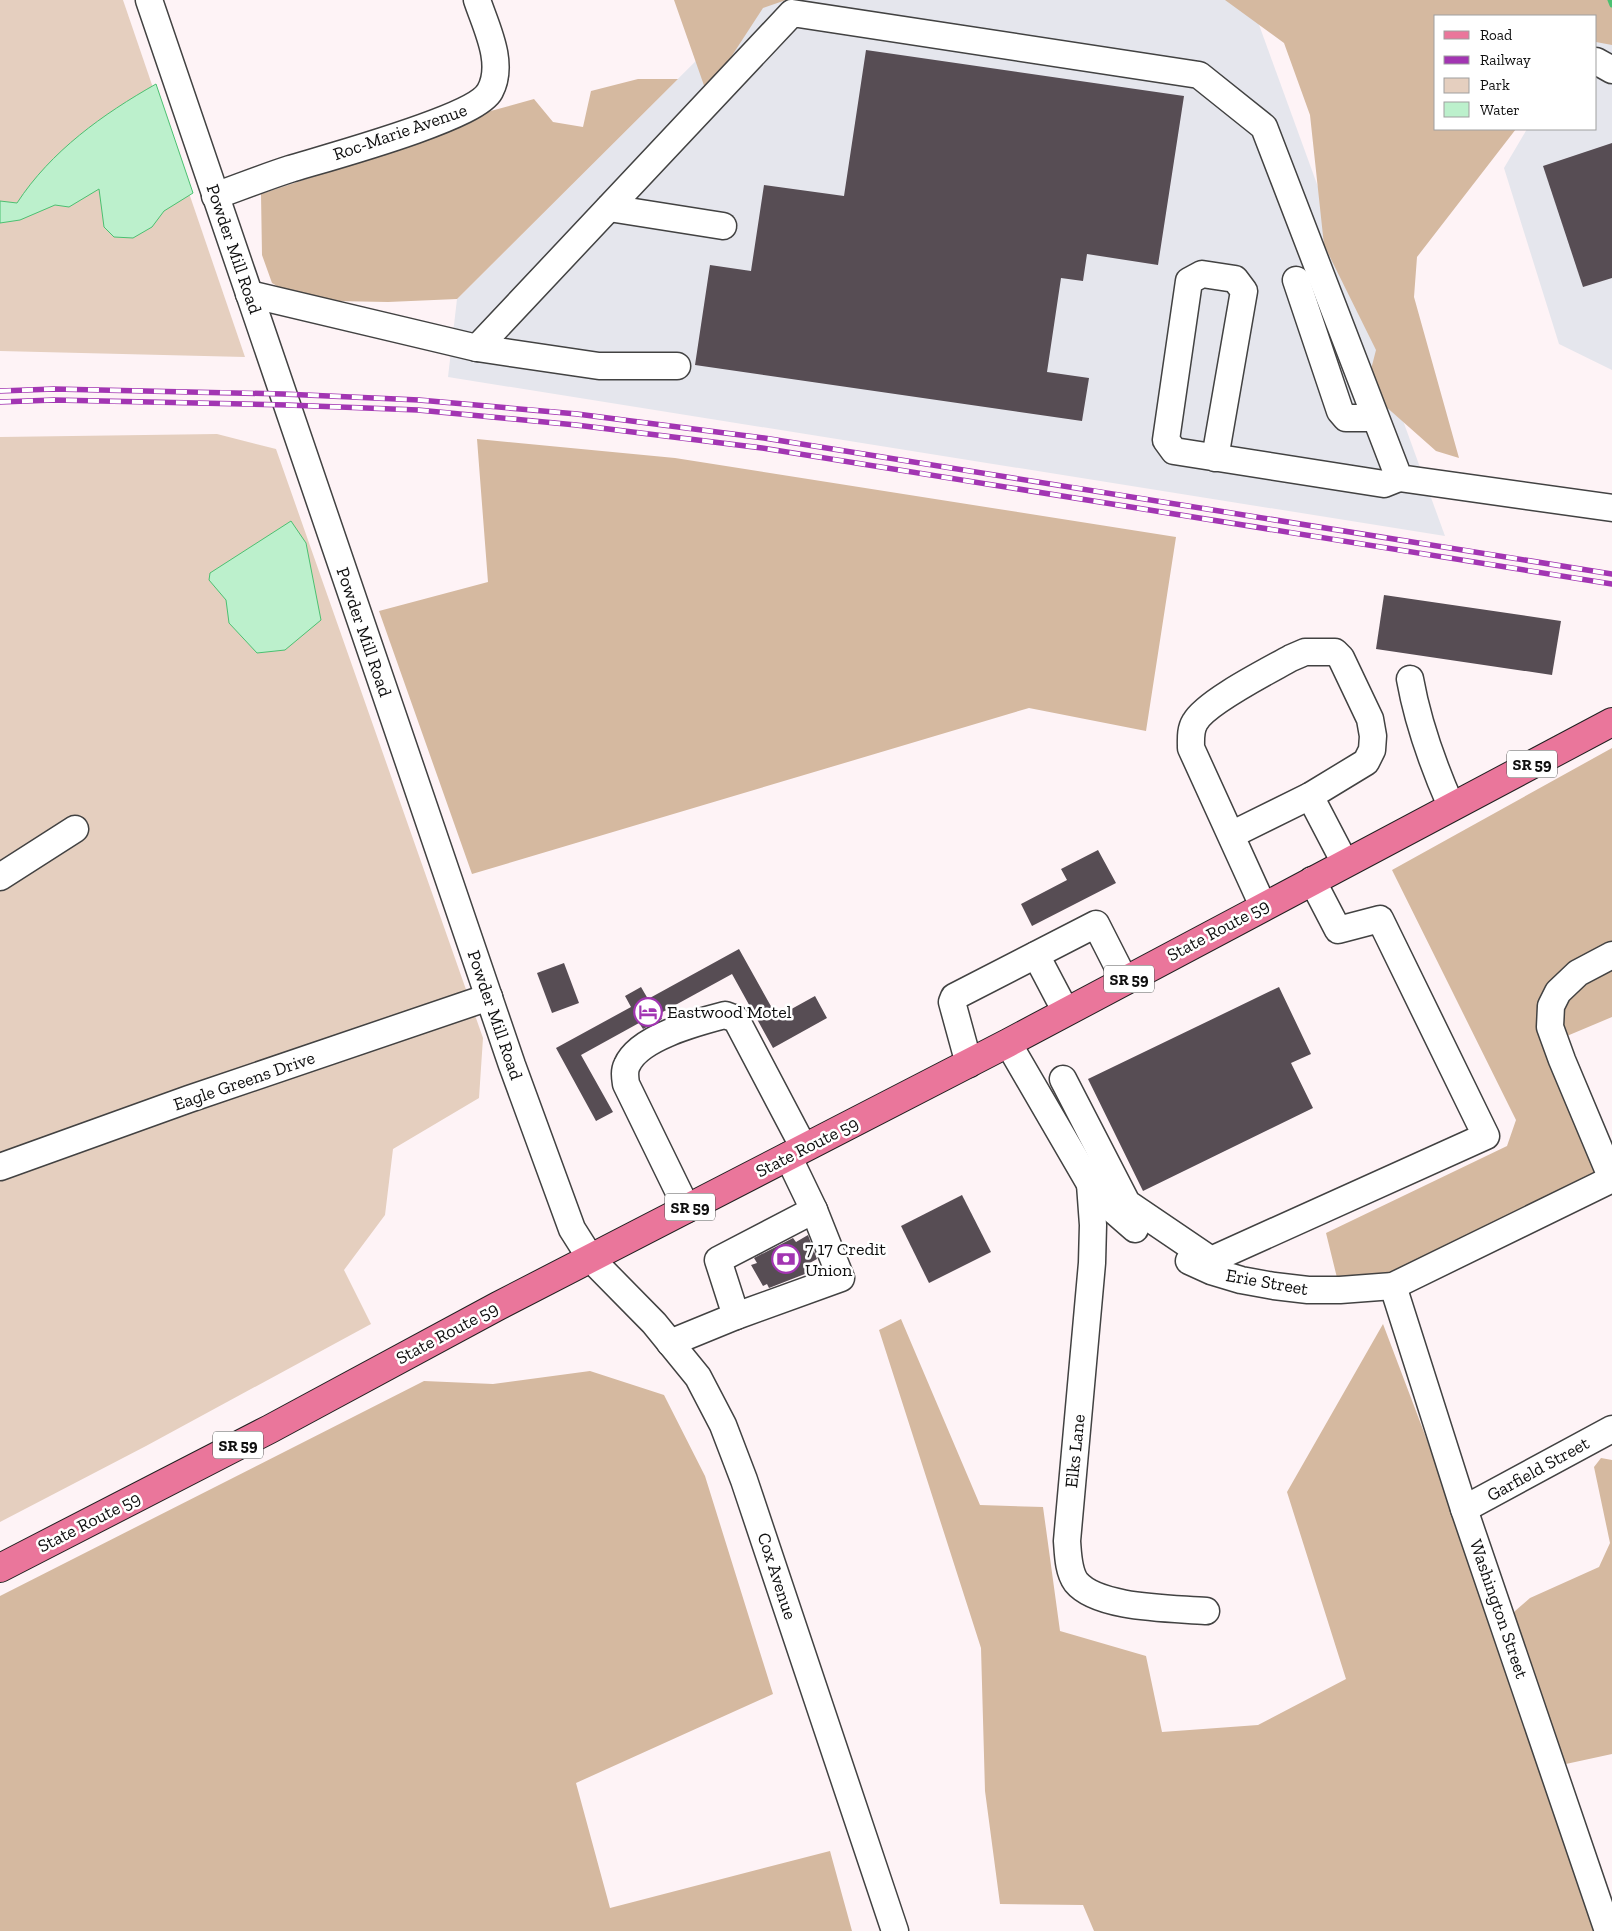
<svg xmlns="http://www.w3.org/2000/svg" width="1612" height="1931" font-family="'Zilla Slab',serif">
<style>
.industrial{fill:#e5e6ed}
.green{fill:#e5cfbf}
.forest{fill:#d5b9a0}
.water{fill:#bcf0cc;stroke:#4bc071}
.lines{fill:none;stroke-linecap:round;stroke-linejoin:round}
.stream{stroke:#4bc071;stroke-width:5}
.building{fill:#574d54}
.minor-casing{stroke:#424242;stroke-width:29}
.major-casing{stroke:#202020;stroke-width:30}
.minor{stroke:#fff;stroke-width:26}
.major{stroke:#ea769b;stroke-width:28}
.rail-casing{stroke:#a235b2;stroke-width:5.5}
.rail{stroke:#fff;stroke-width:4;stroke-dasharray:11;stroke-linecap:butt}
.labels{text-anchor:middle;stroke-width:5;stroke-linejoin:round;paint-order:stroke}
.shield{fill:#fff;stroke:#575757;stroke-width:1}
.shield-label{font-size:16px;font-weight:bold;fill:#0f0f0f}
.street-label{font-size:18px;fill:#0f0f0f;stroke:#fff}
.poi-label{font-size:18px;fill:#0f0f0f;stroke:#fff;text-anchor:start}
</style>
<rect width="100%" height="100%" fill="#fef3f6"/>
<!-- industrial -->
<g class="industrial">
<path d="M757,0H1250L1445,536L448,377L457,299Z"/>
<path d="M1596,37H1612V370L1559,344L1504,168L1527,129H1596Z"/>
</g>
<!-- green -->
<g class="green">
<path d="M0,0H123L245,357L0,351Z"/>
<path d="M217,434L276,449L483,1038L479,1098L393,1149L385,1215L344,1270L371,1324L146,1446L0,1522V437Z"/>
</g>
<!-- forest -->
<g class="forest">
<path d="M674,0H786L763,8L707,94Z"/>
<path d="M1225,0H1612V45L1596,42V16H1436V129H1516L1417,257L1414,297L1459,458L1436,451L1366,389L1376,350L1324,245L1310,115L1284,43Z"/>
<path d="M638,79H678L457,299L388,302L333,301L297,298L272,283L262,255L261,194L373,157L487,112L534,99L553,122L583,127L591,91Z"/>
<path d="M477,439L675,458L1176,537L1146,731L1029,708L472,874L379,611L488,582Z"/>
<path d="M1612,748V1017L1555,1041L1612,1179L1393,1286L1340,1290L1326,1233L1507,1146L1516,1120L1392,870Z"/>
<path d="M901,1319L980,1505L1043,1507L1060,1631L1146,1656L1162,1732L1258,1725L1346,1679L1287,1492L1383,1324L1569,1815L1608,1931H1094L1083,1905L1000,1904L985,1791L981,1648L879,1330Z"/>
<path d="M590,1371L664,1395L705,1476L773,1694L576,1783L610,1908L830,1851L852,1931H0V1596L424,1381L493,1384Z"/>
<path d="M1601,1458L1612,1460V1754L1552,1767L1506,1632L1515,1611L1530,1598L1599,1567L1610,1543L1594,1467Z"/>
</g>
<!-- water -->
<g class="water">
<path d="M156,84L193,193L164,211L152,227L133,238L114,237L104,227L99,189L69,207L55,205L20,220L0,223V201L17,203C51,151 103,114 156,84Z"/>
<path d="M291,521L306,543L321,620L285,650L257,653L229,623L226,600L209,580L210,573Z"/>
</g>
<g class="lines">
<!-- stream -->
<path class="stream" d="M1610,0L1612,5"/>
</g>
<!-- building -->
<g class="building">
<path d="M866,50L1184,96L1158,265L1087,254L1083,281L1061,278L1047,372L1089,378L1082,421L695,365L710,265L751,271L764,185L844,196Z"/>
<path d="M1612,143V278L1583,287L1543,166Z"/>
<path d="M1384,595L1561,621L1552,675L1376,649Z"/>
<path d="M1098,850L1116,883L1032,926L1021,904L1067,880L1061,869Z"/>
<path d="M739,949L777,1017L815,996L827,1018L773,1048L732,974L659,1014L662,1019L643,1029L639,1023L581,1055L613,1112L596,1121L556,1048L631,1007L625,996L641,987L648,999Z"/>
<path d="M564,963L579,1003L552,1013L537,973Z"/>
<path d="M1279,987L1311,1054L1291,1063L1313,1108L1143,1191L1088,1079Z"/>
<path d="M962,1195L991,1252L929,1283L901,1226Z"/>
<path d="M808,1235L817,1259L806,1265L810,1272L769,1288L767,1284L763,1286L751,1265L757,1263L754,1258L793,1238L796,1242Z"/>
</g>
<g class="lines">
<defs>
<g id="minor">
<path d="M149,0L512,1065L572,1229L591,1259L654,1323L698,1377L723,1425L744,1480L895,1931"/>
<path d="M1596,61L1612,70"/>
<path d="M215,196C240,187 265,177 290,169C326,158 476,118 490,91C505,63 486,27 477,0"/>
<path d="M609,208L723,226"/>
<path d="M1296,280L1340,411L1346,418H1375"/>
<path d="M249,294L477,348L792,13L1199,75L1264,127L1399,478L1612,508"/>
<path d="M477,348L599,366H677"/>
<path d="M1215,458L1244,291L1235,279L1202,274L1189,281L1166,440L1174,451L1384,484L1399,478"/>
<path d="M1410,679C1418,724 1433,765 1451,806"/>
<path d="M1310,796L1345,863"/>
<path d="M1231,835L1310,796L1366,762L1372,750L1373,736L1370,719L1341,658L1335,652H1305L1291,658C1268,671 1206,702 1195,722C1190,730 1191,739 1191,748L1263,906"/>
<path d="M0,877L75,829"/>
<path d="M1036,955L1066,1012"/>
<path d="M1612,955L1578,973L1558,992L1551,1006L1550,1027L1562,1060L1612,1179"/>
<path d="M1008,1043L1090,1184L1104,1202L1135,1229"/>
<path d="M969,1064L952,1002L954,997L1096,924L1125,981"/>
<path d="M1063,1079L1127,1203L1211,1260L1486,1136L1380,919L1338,930L1312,880"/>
<path d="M0,1167L189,1099L489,997"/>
<path d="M1090,1184L1093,1225L1092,1263L1067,1541C1068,1553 1068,1571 1076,1582C1098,1609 1173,1608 1206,1611"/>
<path d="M687,1209L626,1084C625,1077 624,1071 627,1065C639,1037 698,1022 725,1015L736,1019L804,1148"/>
<path d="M1189,1261L1211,1271L1241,1280L1274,1286L1308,1290H1340L1393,1286L1612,1179"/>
<path d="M1393,1286L1464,1509L1608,1931"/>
<path d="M736,1316L841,1278L814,1210L788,1156"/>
<path d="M670,1343L736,1316L718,1260L814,1210"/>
<path d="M1464,1509L1612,1429"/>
</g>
<path id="major" d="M0,1568L270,1429L498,1306L1008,1043L1612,722"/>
</defs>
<!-- minor casing -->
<use href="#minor" class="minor-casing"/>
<!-- major casing -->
<use href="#major" class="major-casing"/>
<!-- minor -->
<use href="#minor" class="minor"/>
<!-- major -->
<use href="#major" class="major"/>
<defs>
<g id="rail">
<path d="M0,391L54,389L283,394L419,400L577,414L764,438L1612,574"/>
<path d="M0,402L54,400L287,405L418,410L576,425L762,448L1612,584"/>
</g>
</defs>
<!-- rail casing -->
<use href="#rail" class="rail-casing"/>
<!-- rail -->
<use href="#rail" class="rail"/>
</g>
<!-- icons -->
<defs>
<symbol id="hotel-ring" viewBox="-11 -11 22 22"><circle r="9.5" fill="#fff" stroke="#a235b2" stroke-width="1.5"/><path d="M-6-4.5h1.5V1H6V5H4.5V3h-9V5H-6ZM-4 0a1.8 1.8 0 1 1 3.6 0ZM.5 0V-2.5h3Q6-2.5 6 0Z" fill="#a235b2"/></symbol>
<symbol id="bank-ring" viewBox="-11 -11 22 22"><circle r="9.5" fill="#fff" stroke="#a235b2" stroke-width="1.5"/><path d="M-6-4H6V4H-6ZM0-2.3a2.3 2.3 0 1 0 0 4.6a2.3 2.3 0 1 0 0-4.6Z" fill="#a235b2"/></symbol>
</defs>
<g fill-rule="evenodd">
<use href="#hotel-ring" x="632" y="996" width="32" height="32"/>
<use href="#bank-ring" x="770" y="1243" width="32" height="32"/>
</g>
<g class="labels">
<!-- shield labels -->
<g class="shield">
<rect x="1507" y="750.5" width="50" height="27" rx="4"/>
<rect x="1104" y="965.5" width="50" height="27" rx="4"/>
<rect x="665" y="1193.5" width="50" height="27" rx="4"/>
<rect x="213" y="1431.5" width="50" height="27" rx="4"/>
</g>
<g class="shield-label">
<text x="1532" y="770">SR 59</text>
<text x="1129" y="985">SR 59</text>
<text x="690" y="1213">SR 59</text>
<text x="238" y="1451">SR 59</text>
</g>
<!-- street labels -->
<g class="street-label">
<text transform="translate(400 132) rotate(-19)" y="6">Roc-Marie Avenue</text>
<text transform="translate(234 249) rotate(71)" y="6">Powder Mill Road</text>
<text transform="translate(364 632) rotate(71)" y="6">Powder Mill Road</text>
<text transform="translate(1218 930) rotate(-28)" y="6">State Route 59</text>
<text transform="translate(495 1015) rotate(71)" y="6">Powder Mill Road</text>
<text transform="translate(244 1081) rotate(-19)" y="6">Eagle Greens Drive</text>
<text transform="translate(807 1147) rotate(-27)" y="6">State Route 59</text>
<text transform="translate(1267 1282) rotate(10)" y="6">Erie Street</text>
<text transform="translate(447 1333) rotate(-28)" y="6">State Route 59</text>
<text transform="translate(1075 1451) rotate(-84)" y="6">Elks Lane</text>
<text transform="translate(1538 1469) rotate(-29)" y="6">Garfield Street</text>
<text transform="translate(89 1522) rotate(-27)" y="6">State Route 59</text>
<text transform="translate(777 1576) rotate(72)" y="6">Cox Avenue</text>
<text transform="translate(1499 1609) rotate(71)" y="6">Washington Street</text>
</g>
<!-- poi labels -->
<g class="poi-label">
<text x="667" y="1018">Eastwood Motel</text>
<text x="805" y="1255">7 17 Credit<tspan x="805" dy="21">Union</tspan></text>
</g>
</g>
<!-- legend -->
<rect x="1434" y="15" width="162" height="115" fill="#ffffff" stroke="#9f9f9f"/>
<rect x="1444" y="31" width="25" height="8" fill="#ea769b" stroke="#9f9f9f"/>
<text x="1480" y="40" font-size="15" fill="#0f0f0f">Road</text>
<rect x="1444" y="56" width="25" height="8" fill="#a235b2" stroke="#9f9f9f"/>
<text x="1480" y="65" font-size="15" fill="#0f0f0f">Railway</text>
<rect x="1444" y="78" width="25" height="15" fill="#e5cfbf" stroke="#9f9f9f"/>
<text x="1480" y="90" font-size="15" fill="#0f0f0f">Park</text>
<rect x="1444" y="102" width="25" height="15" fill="#bcf0cc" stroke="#9f9f9f"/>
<text x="1480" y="115" font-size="15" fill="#0f0f0f">Water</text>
</svg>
